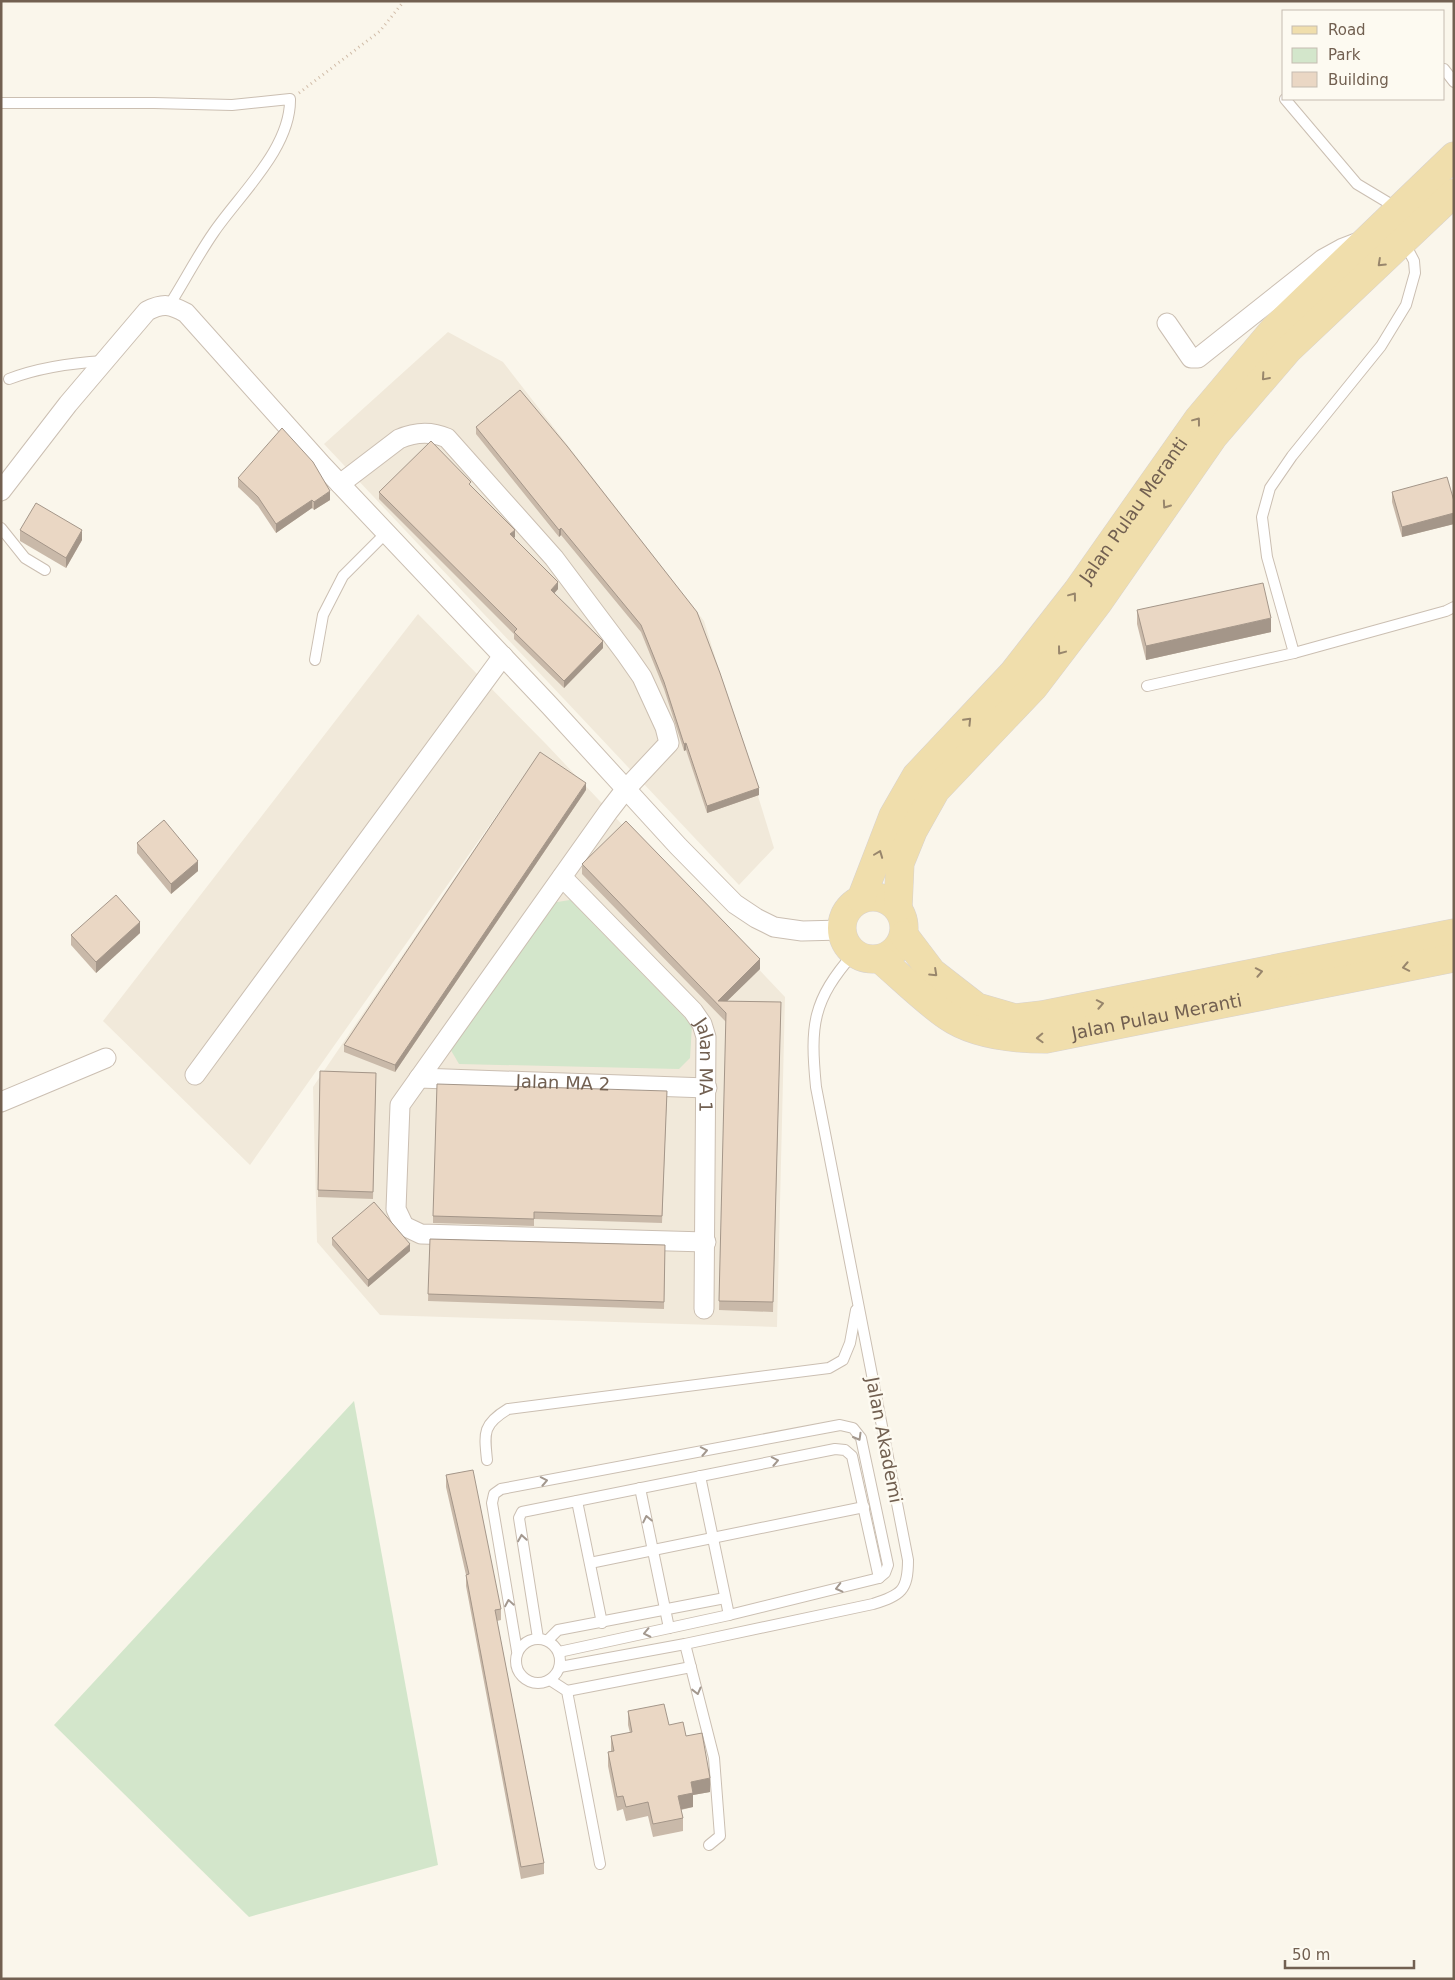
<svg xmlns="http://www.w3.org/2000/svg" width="1455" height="1980" font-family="'DejaVu Sans',sans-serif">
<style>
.residential{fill:#f1e9da}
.green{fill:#d3e6cb}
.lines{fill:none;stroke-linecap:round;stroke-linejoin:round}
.service-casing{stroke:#cbbfb2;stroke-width:12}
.minor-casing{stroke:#cbbfb2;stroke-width:21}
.primary-casing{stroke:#d8d2ce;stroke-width:29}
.path{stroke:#d1bda9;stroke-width:3;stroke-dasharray:1 4;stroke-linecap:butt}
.service{stroke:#fff;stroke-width:10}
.minor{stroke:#fff;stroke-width:19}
.primary{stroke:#f0deac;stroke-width:28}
.wall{fill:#c9b9a9}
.shaded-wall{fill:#a49689}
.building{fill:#ead7c4;stroke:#a49689}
.oneway{stroke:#98866c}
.oneway2{stroke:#a3988e}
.labels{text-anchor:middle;stroke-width:5;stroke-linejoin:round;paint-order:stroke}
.street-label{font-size:18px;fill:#726051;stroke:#fdfaf1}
</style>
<rect width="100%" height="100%" fill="#faf6eb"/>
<!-- residential -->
<g class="residential">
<path d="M448,332L503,362L704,621L774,848L739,885L324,444Z"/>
<path d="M418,614L546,744L785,997L777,1327L380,1315L317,1242L313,1087L520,782L250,1165L103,1021Z"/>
</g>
<!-- green -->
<g class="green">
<path d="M570,900L692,1025L690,1058L679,1069L459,1064L449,1047L551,903Z"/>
<path d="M354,1401L438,1865L249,1917L54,1725Z"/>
</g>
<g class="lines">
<defs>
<g id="service">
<path d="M1444,69L1454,82"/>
<path d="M1285,99L1357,184L1397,208"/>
<path d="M1,103H154L232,105L290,99C291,148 240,194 214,232C198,255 185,280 170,304"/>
<path d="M1404,242L1414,261L1415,273L1406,305L1381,346L1292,456L1270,488L1262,517L1267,557L1294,653L1446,611L1454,607"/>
<path d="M9,379C40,367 71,363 104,361"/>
<path d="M1,528L25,558L45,570"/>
<path d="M315,660L323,615L343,576L386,533"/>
<path d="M1147,686L1294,653"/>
<path d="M487,1460C484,1432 483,1424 508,1409L829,1368L843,1360L850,1343L856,1310"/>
<path d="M700,1476L729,1615"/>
<path d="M640,1488L669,1628"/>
<path d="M577,1501L602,1623"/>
<path d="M590,1563L864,1507"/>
<path d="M538,1638L519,1518L522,1512L835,1449L845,1450L852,1456L879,1578"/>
<circle cx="538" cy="1661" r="22"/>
<path d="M548,1640L558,1630L725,1598"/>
<path d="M685,1644L714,1758L720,1836L709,1845"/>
<path d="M517,1651L492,1503L494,1494L501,1489L840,1425L853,1428L861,1438L888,1565L885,1573L879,1578L729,1615L559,1652"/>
<path d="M560,1667L685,1644L873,1604C901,1595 908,1591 908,1560L816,1087C810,1025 812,1001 854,953"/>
<path d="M550,1680L567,1691L600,1864"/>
<path d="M567,1691L691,1667"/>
</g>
<g id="minor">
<path d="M1167,323L1191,358H1198L1323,259L1343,248L1356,243"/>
<path d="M340,484L399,439C415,432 431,431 447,438L554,558L626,654L642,677L665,727L669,743L625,790L608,812L400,1105L396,1209L404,1226L421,1234L706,1242"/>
<path d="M1,491L68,404L147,311C163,303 170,304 186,313L323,466L550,706L678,846L735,904L756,918L774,927L802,931L842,930"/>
<path id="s1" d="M562,877L693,1011L702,1024L706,1037L704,1309"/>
<path d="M195,1075L503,656"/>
<path id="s2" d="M419,1078L707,1088"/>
<path d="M1,1102L106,1058"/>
</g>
<g id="primary">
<circle cx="873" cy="928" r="31"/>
<path id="s3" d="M861,899L893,816L916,776L1013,673L1077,591L1198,419L1274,329L1454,156"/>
<path d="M898,908L900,863L913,831L936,790L1034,687L1098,603L1214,436L1288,350L1454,193"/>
<path d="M904,935L932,972L977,1007L1015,1018L1042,1015L1454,933"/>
<path id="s4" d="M880,959C901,977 925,1001 947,1016C974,1035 1014,1039 1046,1039L1454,958"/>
</g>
</defs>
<!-- service casing -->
<use href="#service" class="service-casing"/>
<!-- minor casing -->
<use href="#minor" class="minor-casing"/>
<!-- primary casing -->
<use href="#primary" class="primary-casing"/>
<!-- path -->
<path class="path" d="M299,93L380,31L404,1"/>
<!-- service -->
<use href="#service" class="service"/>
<!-- minor -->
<use href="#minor" class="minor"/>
<!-- primary -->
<use href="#primary" class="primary"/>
</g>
<!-- wall -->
<g class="wall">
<path d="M520,390L759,795L707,813L686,750L684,751L664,689L641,632L561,535L559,537L476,434V427Z"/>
<path d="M238,478L330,500L314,510L312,508L276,533L258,506L238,487Z"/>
<path d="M471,486L515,537L514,538L558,589L554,593L603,648L564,688L514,639V634L379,499V492Z"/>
<path d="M1392,492L1454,501V524L1402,537L1392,502Z"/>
<path d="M20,530L82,540L66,568L20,541Z"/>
<path d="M1137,610L1271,632L1146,660L1137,624Z"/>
<path d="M586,790L395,1072L344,1052V1045Z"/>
<path d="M137,843L198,871L171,894L137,853Z"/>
<path d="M582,864L760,969L727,1001L781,1002L773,1312L719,1310L726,1022L582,874Z"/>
<path d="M140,933L96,973L71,945V935Z"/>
<path d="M320,1071L376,1073L373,1199L318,1197Z"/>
<path d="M667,1091L662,1223L534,1219V1226L433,1223V1216Z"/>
<path d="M332,1238L410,1251L368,1287L332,1245Z"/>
<path d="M430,1239L665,1245L664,1309L428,1301Z"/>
<path d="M446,1475L501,1609V1620L497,1621L544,1863V1874L521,1879L466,1586V1575L446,1487Z"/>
<path d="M628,1711L669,1725L686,1736L710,1792L693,1795V1807L681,1810L683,1818V1831L653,1837L648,1816L626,1821L623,1809L617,1811L608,1766V1752L611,1751V1736L630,1733L628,1725Z"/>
</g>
<!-- shaded-wall -->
<g class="shaded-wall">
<path d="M330,491V500L314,510V502Z"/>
<path d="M312,500V508L276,533V524Z"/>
<path d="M1454,513V524L1402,537V527Z"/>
<path d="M561,528V535L559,537V530Z"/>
<path d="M82,530V540L66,568V558Z"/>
<path d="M515,530V537L510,541V534Z"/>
<path d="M558,582V589L551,597V590Z"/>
<path d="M1271,618V632L1146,660V646Z"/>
<path d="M603,641V648L564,688V681Z"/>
<path d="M686,743V750L684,751V744Z"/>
<path d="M586,783V790L395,1072V1065Z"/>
<path d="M759,788V795L707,813V806Z"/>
<path d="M198,861V871L171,894V884Z"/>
<path d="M140,922V933L96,973V962Z"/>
<path d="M760,959V969L721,1007L718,1001Z"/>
<path d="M410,1244V1251L368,1287V1280Z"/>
<path d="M710,1778V1792L693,1795V1807L678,1810V1796L691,1782Z"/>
</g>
<!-- building -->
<g class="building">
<path d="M520,390L567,446L697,612L720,673L759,788L707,806L686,743L684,744L664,682L641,625L561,528L559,530L476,427Z"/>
<path d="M282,428L313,462L330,491L314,502L312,500L276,524L258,497L238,478Z"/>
<path d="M431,441L471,482L469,484L515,530L510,534L558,582L551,590L603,641L564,681L514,632L517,629L379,492Z"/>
<path d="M1447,477L1454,501V513L1402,527L1392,492Z"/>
<path d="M36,503L82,530L66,558L20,530Z"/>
<path d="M1263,583L1271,618L1146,646L1137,610Z"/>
<path d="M540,752L586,783L395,1065L344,1045Z"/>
<path d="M164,820L198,861L171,884L137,843Z"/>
<path d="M626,821L760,959L718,1001L781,1002L773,1302L719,1301L726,1013L582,864Z"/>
<path d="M116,895L140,922L96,962L71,935Z"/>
<path d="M320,1071L376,1073L373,1192L318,1190Z"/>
<path d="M437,1084L667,1091L662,1216L534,1212V1219L433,1216Z"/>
<path d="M374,1202L410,1244L368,1280L332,1238Z"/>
<path d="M430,1239L665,1245L664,1302L428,1294Z"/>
<path d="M473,1470L501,1609L495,1610L544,1863L521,1867L466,1575L469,1574L446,1475Z"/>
<path d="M664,1704L669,1725L683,1722L686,1736L702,1733L710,1778L691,1782L693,1793L678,1796L683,1818L653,1824L648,1802L626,1807L623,1796L617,1797L608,1752L614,1751L611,1736L632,1732L628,1711Z"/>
</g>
<!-- one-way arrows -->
<defs><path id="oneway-chevron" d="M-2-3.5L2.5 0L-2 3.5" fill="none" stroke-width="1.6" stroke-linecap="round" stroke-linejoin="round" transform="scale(1.25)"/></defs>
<g class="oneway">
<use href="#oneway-chevron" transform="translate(1381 263) rotate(137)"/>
<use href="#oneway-chevron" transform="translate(1265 377) rotate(131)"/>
<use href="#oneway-chevron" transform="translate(1197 421) rotate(-53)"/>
<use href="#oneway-chevron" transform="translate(1166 505) rotate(125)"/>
<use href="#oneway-chevron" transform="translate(1073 596) rotate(-53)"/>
<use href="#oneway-chevron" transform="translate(1061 651) rotate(127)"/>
<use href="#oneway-chevron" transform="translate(968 721) rotate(-46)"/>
<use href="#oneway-chevron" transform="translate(879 854) rotate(-69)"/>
<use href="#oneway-chevron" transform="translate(1406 967) rotate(169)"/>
<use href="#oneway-chevron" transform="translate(1259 972) rotate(-11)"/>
<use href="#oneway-chevron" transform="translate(934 973) rotate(43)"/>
<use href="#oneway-chevron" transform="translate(1100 1004) rotate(-11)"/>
<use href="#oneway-chevron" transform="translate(1040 1038) rotate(178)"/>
</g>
<g class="oneway2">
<use href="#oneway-chevron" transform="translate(858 1437) rotate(60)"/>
<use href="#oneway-chevron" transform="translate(704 1451) rotate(-11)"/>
<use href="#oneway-chevron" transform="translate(775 1461) rotate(-11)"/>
<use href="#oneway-chevron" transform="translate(544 1481) rotate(-11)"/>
<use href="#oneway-chevron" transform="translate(647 1519) rotate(-102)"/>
<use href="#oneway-chevron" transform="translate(522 1538) rotate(-99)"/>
<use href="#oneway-chevron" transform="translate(839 1588) rotate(166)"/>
<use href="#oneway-chevron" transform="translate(509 1603) rotate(-100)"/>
<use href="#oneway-chevron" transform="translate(647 1633) rotate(168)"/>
<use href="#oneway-chevron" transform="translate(697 1691) rotate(76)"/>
</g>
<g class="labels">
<!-- street labels -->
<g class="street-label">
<text dy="6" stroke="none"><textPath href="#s3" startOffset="479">Jalan Pulau Meranti</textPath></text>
<text dy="6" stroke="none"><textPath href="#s4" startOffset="304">Jalan Pulau Meranti</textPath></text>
<text dy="6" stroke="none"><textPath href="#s1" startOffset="245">Jalan MA 1</textPath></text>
<text dy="6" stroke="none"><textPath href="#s2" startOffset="144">Jalan MA 2</textPath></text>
<text transform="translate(884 1440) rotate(79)" y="6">Jalan Akademi</text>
</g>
</g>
<!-- border -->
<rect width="1455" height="1980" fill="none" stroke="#726051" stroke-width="5"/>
<!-- legend -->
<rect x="1282" y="10" width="162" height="90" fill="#fdfaf1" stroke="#c5bcb1"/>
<rect x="1292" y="26" width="25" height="8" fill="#f0deac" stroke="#c5bcb1"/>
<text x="1328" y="35" font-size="15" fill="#726051">Road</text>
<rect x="1292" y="48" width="25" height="15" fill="#d3e6cb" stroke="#c5bcb1"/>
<text x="1328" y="60" font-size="15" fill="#726051">Park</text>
<rect x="1292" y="72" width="25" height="15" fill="#ead7c4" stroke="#c5bcb1"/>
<text x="1328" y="85" font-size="15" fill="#726051">Building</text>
<!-- scale -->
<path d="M1285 1960v8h129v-8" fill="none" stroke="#726051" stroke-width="2.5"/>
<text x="1292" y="1960" font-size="15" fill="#726051" stroke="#fdfaf1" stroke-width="4" paint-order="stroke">50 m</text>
</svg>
